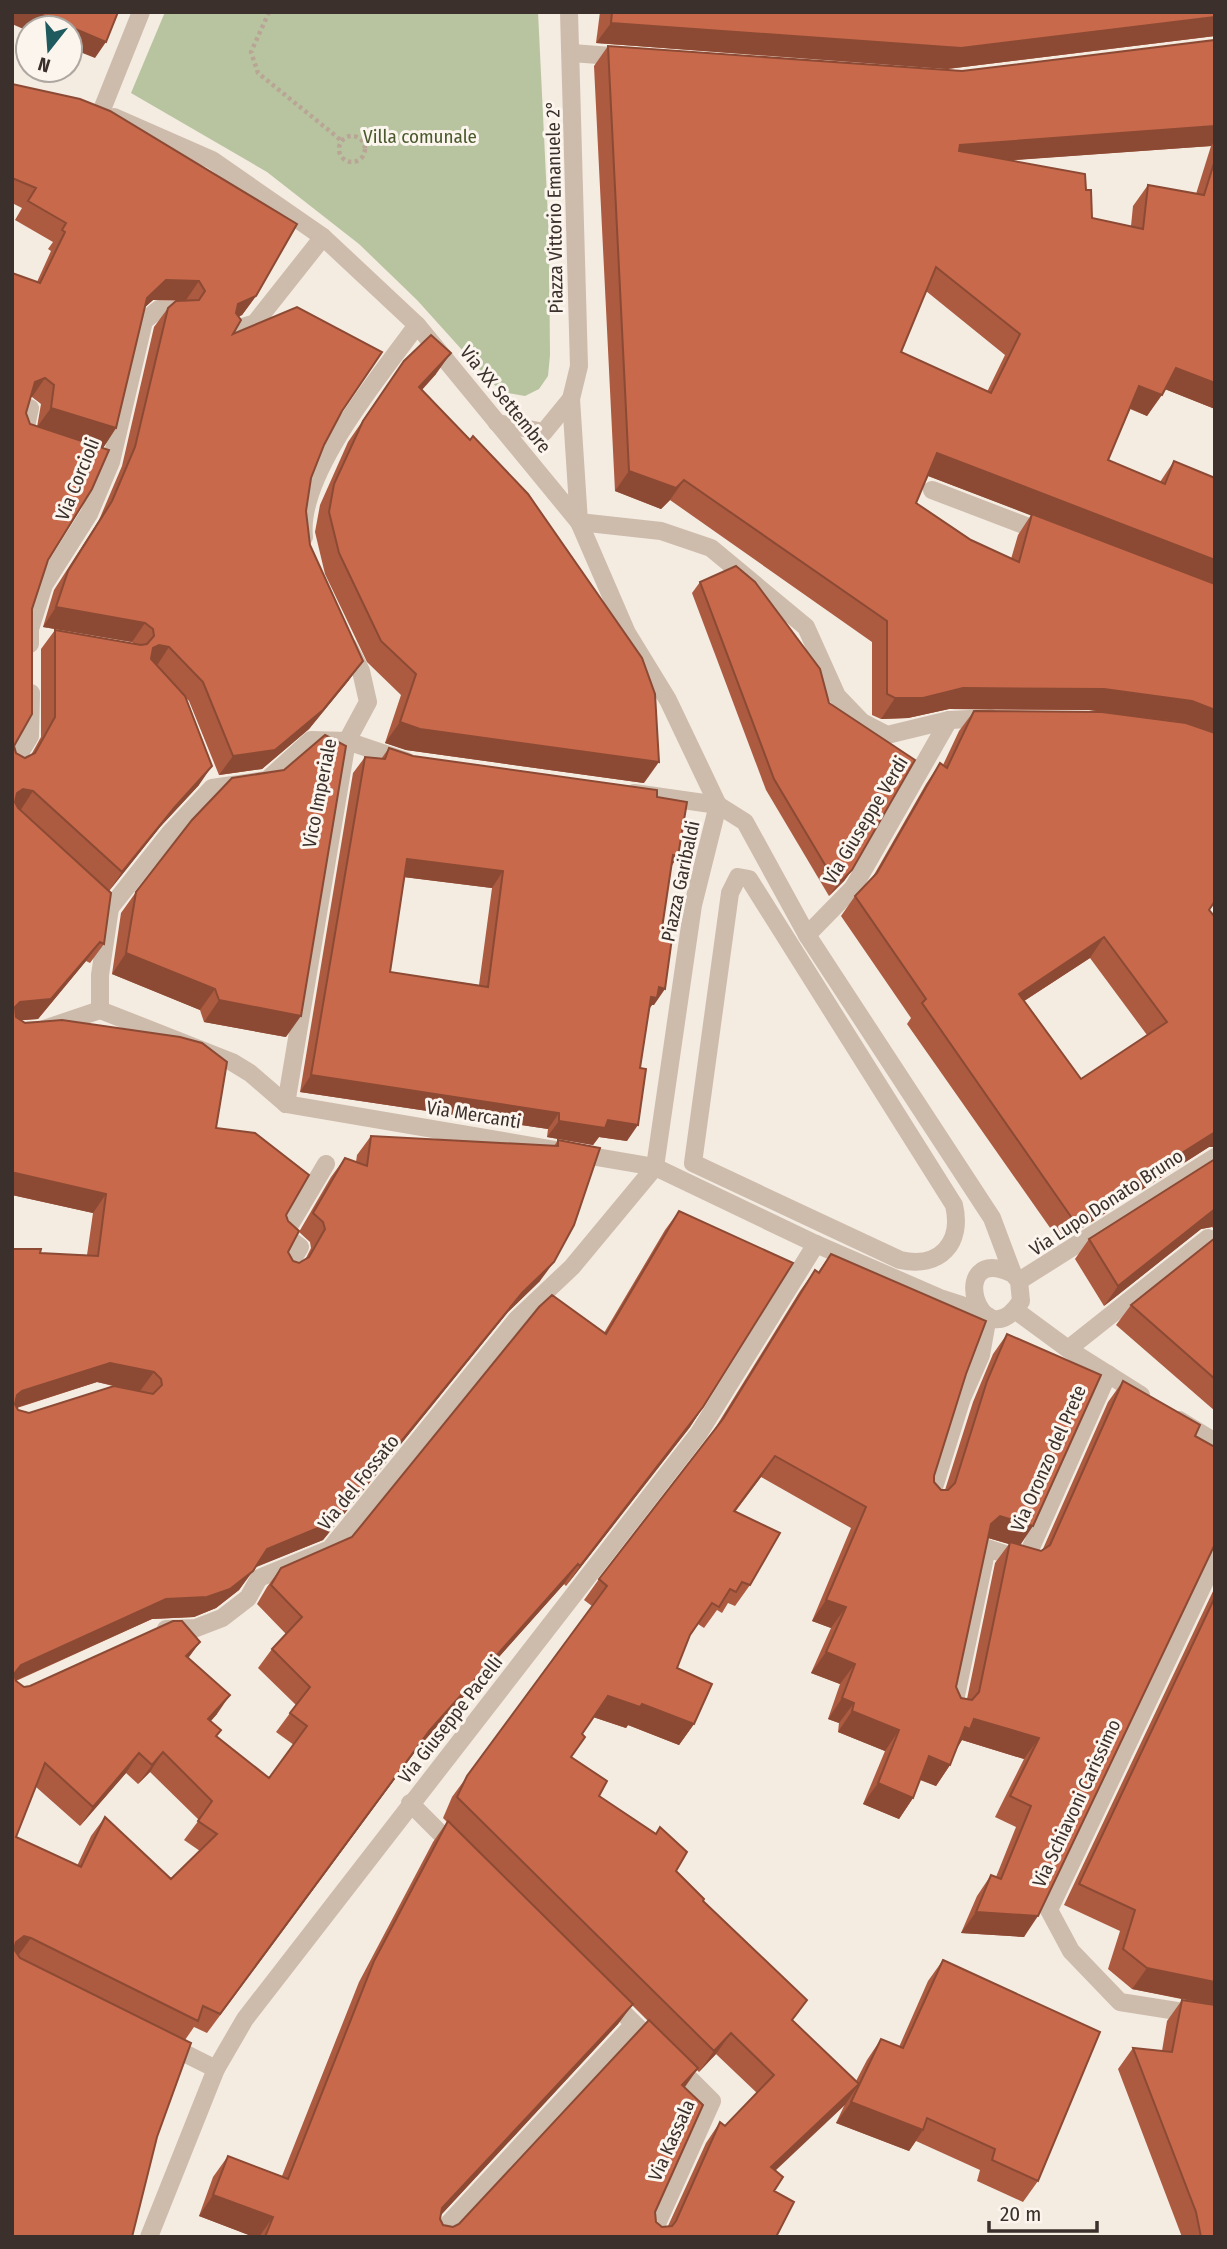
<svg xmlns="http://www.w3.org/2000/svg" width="1227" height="2249" font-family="'Fira Sans Condensed',sans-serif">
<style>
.green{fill:#b8c4a0}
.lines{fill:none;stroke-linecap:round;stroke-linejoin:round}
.path{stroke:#b9a596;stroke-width:4.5;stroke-dasharray:3.5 3.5;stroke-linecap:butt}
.minor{stroke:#cdbbac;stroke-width:18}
.wall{fill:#ac5a40;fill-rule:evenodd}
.shaded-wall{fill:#8c4a34}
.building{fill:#c8694b;stroke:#8c4a34;stroke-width:2;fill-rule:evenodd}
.labels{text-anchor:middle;stroke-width:6;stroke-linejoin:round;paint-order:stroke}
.park-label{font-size:19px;fill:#4a5a2e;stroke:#fbf5ee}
.street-label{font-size:19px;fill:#3b302b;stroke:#fbf5ee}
</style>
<rect width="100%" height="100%" fill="#f4ebe1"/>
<!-- green -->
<path class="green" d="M165,12H538L549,239L550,355L548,376L539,389L525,396L503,392L490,381L417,300L359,244L267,172L131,93Z"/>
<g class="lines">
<!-- path -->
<g class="path">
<path d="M269,12L251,52L258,73L342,141"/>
<circle cx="352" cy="149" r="13"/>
</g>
<!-- minor -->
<g class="minor">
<path d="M569,12L579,366L571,399L579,522"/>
<path d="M572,53L624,57"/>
<path d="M101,112L141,12"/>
<path d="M114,117L212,160L323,237L417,325L579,522L627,633L668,700L718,805"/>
<path d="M233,330L255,323L323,237"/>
<path d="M30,408L24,435L30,437"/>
<path d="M497,423L544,432L571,399"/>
<path d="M932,490L1047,534"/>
<path d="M579,522L661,531L711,548L806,627L837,696L862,722L887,735L949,720L991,718"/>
<path d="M304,537C297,474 381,375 417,325"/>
<path d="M30,644V629L44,585L89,514L111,462L144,321L159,309L180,310"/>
<path d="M12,766L30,736L31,693"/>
<path d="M634,793L718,805L745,822L807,935L992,1218L1013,1274L1019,1281L1021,1301C980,1364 944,1241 1013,1274"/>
<path d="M738,877L749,879L954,1205C963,1243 940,1269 900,1260L693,1163L730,893Z"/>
<path d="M110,908L169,834L212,788L267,780L311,740L347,741L406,761"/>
<path d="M807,935L853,888L949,720"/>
<path d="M100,1010L232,1062L250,1073L286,1104"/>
<path d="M12,1031L41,1030L100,1010V975L110,908"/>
<path d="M286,1104L347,741L368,702L361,671L348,646"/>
<path d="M286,1104L655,1167L816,1244L940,1298L980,1311"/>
<path d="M655,1167L693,905L718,805"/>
<path d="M286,1271L300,1247L284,1235L326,1164"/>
<path d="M1019,1281L1215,1157"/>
<path d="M1015,1310L1068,1349L1141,1395"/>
<path d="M1068,1349L1208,1238"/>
<path d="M1179,1420L1215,1442"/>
<path d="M930,1500L962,1398L981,1355L988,1316"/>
<path d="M1215,1560L1049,1910L1071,1951L1120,2002L1215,2017"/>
<path d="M166,1629L196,1628L222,1618L248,1598L259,1578L330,1549L517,1319L572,1267L655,1167"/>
<path d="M953,1710L987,1548L1025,1561L1108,1374"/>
<path d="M410,1803L455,1848"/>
<path d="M610,2000L655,2044"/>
<path d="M166,2044L216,2069"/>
<path d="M149,2237L216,2069L245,2019L699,1433L816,1244"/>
<path d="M436,2237L634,2024"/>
<path d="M651,2237L712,2101L675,2064"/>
</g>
</g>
<!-- wall -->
<g class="wall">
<path d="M600,12H1215V36L947,69L596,43Z"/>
<path d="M1215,40V409L1165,389L1147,416L1130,409L1108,460L1160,482L1174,461L1209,910V1147L1060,1242L907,1024L911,1018L841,916L855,896L871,880L926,784L940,763L943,765L959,731L974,711L1179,722L1089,710L949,709L908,718L881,719L872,715V642L670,500L661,509L615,491L594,66L608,46L962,71ZM1211,146L1196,194L1148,185L1133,206L1131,226L1092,218L1086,190L1012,160ZM926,291L1005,355L987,392L901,352ZM928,476L1031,515L1018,535L1011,559L971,540L916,503ZM1090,958L1147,1035L1081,1079L1024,1001Z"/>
<path d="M12,84L256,296L242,315L238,317L233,334L342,411L324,445L311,478L306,511L310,545L349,680L309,729L262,769L219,775L189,701L185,697L199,785L160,827L109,891L104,944L90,963L86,961L38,1019L20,1020L216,1128L286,1215L288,1252L293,1261L299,1263L305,1260L311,1248L310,1242L299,1232L331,1177L345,1158L356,1162L357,1155L371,1136L554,1146L558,1140L540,1281L508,1312L323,1540L255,1567L239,1590L216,1608L194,1617L152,1619L16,1681L24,1687L30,1686L200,1642L188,1658L217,1714L211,1721L216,1736L269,1778L294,1745L276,1732L296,1705L258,1668L272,1649L286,1634L257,1604L267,1587L281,1568L352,1537L604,1333L665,1230L679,1211L703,1407L690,1427L566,1586L564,1584L417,1749L207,2033L194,2027L185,2040L157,2137L12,2237V1249L40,1253L87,1255L93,1213L12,1195V273L37,282L51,251L48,249L53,242L15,220L22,208L12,203ZM153,300L186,301L168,308L154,327L122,466L99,520L54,590L43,627L132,642L134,644L55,630L41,649V737L31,755L25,758L16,753L14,746L32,609L48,560L103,448L116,428L145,307ZM31,397H32L41,404L37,427L30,424L26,413ZM97,1382L113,1386L29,1413L18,1410L17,1408ZM150,1772L199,1820L184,1840L200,1851L171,1879L105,1817L91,1836L77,1866L16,1837L36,1787L80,1826L126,1773L138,1784Z"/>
<path d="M404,361L436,374L422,390L644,783L406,750L385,743L401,695L367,662L325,574L315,532L320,505L348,442Z"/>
<path d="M700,582L829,703L852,870L844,881L829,896L766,790L692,593Z"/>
<path d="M389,748L413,756L657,797L678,856L671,867L662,928L654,1005H652L649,1009L627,1141L599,1137L593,1145L547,1137L548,1129L300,1092L353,773L365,757L381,759ZM404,877L492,888L479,985L390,972Z"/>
<path d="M136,892L286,1037L204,1022L200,1010L112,974L121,913Z"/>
<path d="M1215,1159V1230L1212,1227L1201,1229L1104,1306L1075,1259L1089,1239Z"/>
<path d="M1215,1238V1411L1116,1325L1131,1305Z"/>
<path d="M831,1254L966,1374L934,1476V1482L941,1490H945L973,1402L993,1354L1007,1334L1020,1545L1041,1551H1042L1108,1402L1123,1381L1195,1436L1215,1447V1549L1212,1550L1024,1937L961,1933L977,1896L991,1875L996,1877L1016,1827L995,1817L1024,1759L962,1740L956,1749L950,1765L936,1786L920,1780L913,1798L899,1819L863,1804L885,1751L838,1732L839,1723L828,1719L840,1684L811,1673L831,1628L812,1621L851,1528L761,1477L735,1512L750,1585L735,1606L728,1603L722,1613L717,1610L704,1628L698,1624L690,1635L677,1668L694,1724L679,1745L628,1725L626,1728L593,1717L582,1734L571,1757L599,1796L676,1871L703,1901L793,2021L856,2081L867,2060L881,2039L899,2047L928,1981L943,1960L1038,2181L1023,2202L977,2181L980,2170L916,2141L909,2151L836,2123L845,2104L775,2170L774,2191L776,2237H254L199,2216L213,2177L228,2156L282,2176L359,1982L433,1842L447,1822L443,1818L452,1797L592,1606L584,1600L599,1579L714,1430L800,1291L815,1270L818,1272ZM988,1538L1009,1544L995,1563L967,1699L961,1698L956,1687ZM632,2005L648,2021L459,2224L453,2227L443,2225L440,2219V2216L618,2024ZM716,2054L757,2093L725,2126L720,2122L706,2143L668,2226L662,2227L656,2222L655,2212L685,2087L697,2070L699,2072Z"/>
<path d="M1215,1587V2237H1182L1118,2069L1133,2048L1162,2051L1167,2021L1182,2000L1201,2003L1132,1989L1108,1969L1120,1931L1064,1905Z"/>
</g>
<!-- shaded-wall -->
<g class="shaded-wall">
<path d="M12,12H35L106,42L95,58L70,48V28H28V31L12,24Z"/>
<path d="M1215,17V36L947,69L596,43L611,23Z"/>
<path d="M1215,126V140L1211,146L945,165L960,145Z"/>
<path d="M166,280L199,281L186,300H153L133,318L147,298Z"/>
<path d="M256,296L242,315L224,323L238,304Z"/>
<path d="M451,353L436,374L405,408L419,387Z"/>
<path d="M1176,368L1215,383V409L1162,388Z"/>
<path d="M45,378L32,397L21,401L35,382Z"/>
<path d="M1139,386L1162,395L1147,416L1125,406Z"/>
<path d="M51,408L116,428L103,448L37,427Z"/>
<path d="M937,453L1215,560V586L923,474Z"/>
<path d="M629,471L684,480L670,500L661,509L615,491Z"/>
<path d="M56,607L145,623L132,642L43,627Z"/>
<path d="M159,645L169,647L156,667L146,664L153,648Z"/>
<path d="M363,661L349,680L309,729L262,769L219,775L233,756Z"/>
<path d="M963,688L1104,689L1192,701L1215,710V736L1178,721L1089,710L949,709L908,718L881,719L895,698Z"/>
<path d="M400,722L659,762L644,783L406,750L385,743Z"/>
<path d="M212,766L199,785L160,827L109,891L122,872L174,808Z"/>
<path d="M23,789L33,791L20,811L12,809L17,793Z"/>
<path d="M673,855L678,856L666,873Z"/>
<path d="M407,859L503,871L492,888L395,876Z"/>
<path d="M852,870L844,881L829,896L837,885Z"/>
<path d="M1104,937L1090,958L1004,1014L1019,994Z"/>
<path d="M100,942L86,961L38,1019L12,1021V1011L20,1002Z"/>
<path d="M126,953L215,989L200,1010L112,974Z"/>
<path d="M659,987L665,989L654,1005H652L645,1014L639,1013Z"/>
<path d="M219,1000L301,1016L286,1037L204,1022Z"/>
<path d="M311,1075L559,1113L548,1129L300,1092Z"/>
<path d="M608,1120L638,1125L627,1141L599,1137L593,1145L547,1137L559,1121Z"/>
<path d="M1215,1132V1147H1209L1060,1242L1074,1221Z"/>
<path d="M15,1173L106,1194L93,1213L12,1195V1177Z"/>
<path d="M1215,1209V1223L1212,1227L1201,1229L1104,1306L1118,1286Z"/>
<path d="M554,1262L540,1281L508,1312L323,1540L254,1568L267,1549L522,1293Z"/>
<path d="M110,1363L154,1372L140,1391L97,1382L12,1409L17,1395L22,1391Z"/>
<path d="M703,1407L690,1427L566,1586L580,1566Z"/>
<path d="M775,1456L761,1477L719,1532L734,1511Z"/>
<path d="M1000,1516L1033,1526L1019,1547L985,1537L991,1524Z"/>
<path d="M578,1564L564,1584L417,1749L207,2033L430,1730Z"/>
<path d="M253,1571L239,1590L216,1608L194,1617L152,1619L12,1682V1677L21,1665L166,1599Z"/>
<path d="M826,1600L846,1607L831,1628L812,1621Z"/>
<path d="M200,1642L186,1661V1656Z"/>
<path d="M826,1652L855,1664L840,1684L811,1673Z"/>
<path d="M230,1695L217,1714L195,1738L208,1719Z"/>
<path d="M608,1696L642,1704L694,1724L679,1745L628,1725L626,1728L593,1717Z"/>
<path d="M842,1698L854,1703L839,1723L828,1719Z"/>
<path d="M852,1711L899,1730L885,1751L838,1732Z"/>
<path d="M974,1719L1039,1738L1024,1759L962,1740L956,1750L965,1727Z"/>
<path d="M163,1752L150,1772L138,1784L152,1765Z"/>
<path d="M139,1753L126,1773L80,1826L93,1807Z"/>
<path d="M929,1756L950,1765L936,1786L914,1777Z"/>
<path d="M878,1783L913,1798L899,1819L863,1804Z"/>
<path d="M976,1912L1038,1916L1024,1937L961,1933Z"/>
<path d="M24,1936L31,1938L17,1957L12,1956L16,1942Z"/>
<path d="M1147,1968L1215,1982V2005L1132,1989Z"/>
<path d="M633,2004L618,2024L428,2229L442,2208Z"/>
<path d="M731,2033L716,2054L699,2072L714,2051Z"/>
<path d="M698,2068L683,2089L682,2085Z"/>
<path d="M859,2084L845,2105L757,2188L771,2167Z"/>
<path d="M851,2102L923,2130L909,2151L836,2123Z"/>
<path d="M213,2195L273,2217L259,2237H254L199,2216Z"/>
</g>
<!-- building -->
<g class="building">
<path d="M35,12H118L106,42Z"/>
<path d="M612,12H1215V17L961,48L611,23Z"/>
<path d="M1215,40V126L960,145L959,151L1085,174L1086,190H1091L1092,218L1143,229L1148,185L1204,195L1215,160V383L1176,368L1162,395L1139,386L1108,460L1165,484L1174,461L1215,478V560L937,453L916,503L971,540L1019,562L1032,514L1215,584V710L1192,701L1104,689L963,688L923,698H895L887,694V621L684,480L676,488L629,471L608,46L962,71ZM936,267L1020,334L991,393L901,352Z"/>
<path d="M12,84L80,99L110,111L297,224L256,296L238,304L236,313L241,320L233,334L297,307L382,352L342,411L324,445L311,478L306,511L310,545L363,661L323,710L275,750L233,756L203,682L169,647L159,645L153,648L151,659L185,696L212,766L174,808L122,872L33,791L23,789L17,793L15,802L18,808L111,893L104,944L100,942L51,999L20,1002L15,1007L16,1017L25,1023L62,1020L180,1037L202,1043L227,1062L216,1128L255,1133L309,1175L286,1215L288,1221L299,1231L288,1252L293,1261L299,1263L309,1257L325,1229L323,1222L313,1213L345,1158L367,1166L371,1136L558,1146V1140L600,1148L574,1225L554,1262L522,1293L337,1520L267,1549L253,1571L230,1589L207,1597L166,1599L21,1665L14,1674L16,1681L24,1687L30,1686L173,1621H182L200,1642L186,1656L230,1695L208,1719L221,1730L216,1736L269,1778L307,1726L290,1713L310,1687L272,1649L302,1617L271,1585L281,1568L352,1537L539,1307L552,1295L606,1334L679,1211L793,1263L703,1407L580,1566L578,1564L430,1730L220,2014L203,2006L198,2021L31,1938L24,1936L16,1942L14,1949L20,1958L191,2043L157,2137L132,2237H12V1249H41L40,1253L98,1256L106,1194L15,1173L12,1190V273L40,283L65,232L62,230L66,223L28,201L36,188L12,178ZM166,280L199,281L205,291L199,300L176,301L168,308L135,447L112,501L68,571L56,607L145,623L153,629L154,636L147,644L141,645L55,630V717L35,753L25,758L16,753L14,746L32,714V609L48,560L92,489L109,450L30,424L26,413L35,382L45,378L54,385L51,408L116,428L147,298ZM110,1363L154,1372L161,1379L162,1385L153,1394L114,1386L29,1413L18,1410L15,1404L17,1395L22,1391ZM163,1752L212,1801L198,1821L217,1834L171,1879L105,1817L81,1867L16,1837L45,1763L93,1807L139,1753L152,1765Z"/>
<path d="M431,335L451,353L419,387L470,440L473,436L528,494L642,658L655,694L659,762L420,729L400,722L416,674L381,641L339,553L329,512L334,484L363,421L404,361Z"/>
<path d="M736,566L755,582L820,669L829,703L915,760L852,870L837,885L774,779L700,582Z"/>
<path d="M974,711L1102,712L1186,723L1215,733V901L1209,910L1215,917V1132L1074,1221L922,1003L926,999L855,896L877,873L940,763L947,768ZM1104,937L1167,1022L1081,1079L1019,994Z"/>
<path d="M325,735L346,746L301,1016L219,1000L215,989L126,953L136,892L192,820L232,778L284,770Z"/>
<path d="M389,748L413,756L657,790V797L687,802L678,856L673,855L662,928H667L666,938H672L665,989L659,987L657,998L651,997L640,1068L646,1069L638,1125L608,1120L605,1128L559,1121V1113L311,1075L365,757L385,759ZM407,859L503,871L488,987L390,972Z"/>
<path d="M1215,1159V1209L1118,1286L1089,1239Z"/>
<path d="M1215,1238V1379L1131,1305Z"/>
<path d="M831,1254L986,1321L966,1374L934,1476V1482L941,1490H948L955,1483L987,1381L1007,1334L1101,1375L1033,1526L1000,1516L991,1524L956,1687L961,1698L972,1700L979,1692L1010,1542L1041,1551L1050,1545L1123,1381L1200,1425L1195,1436L1215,1447V1544L1038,1916L976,1912L991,1875L1001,1879L1031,1806L1010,1796L1039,1738L974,1719L970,1729L965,1727L950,1765L929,1756L913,1798L878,1783L899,1730L852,1711L854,1703L842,1698L855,1664L826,1652L846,1607L826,1600L866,1507L775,1456L734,1511L780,1533L750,1585L742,1582L736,1592L730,1589L719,1607L712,1603L690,1635L677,1668L712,1684L694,1724L642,1704L640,1707L608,1696L582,1734L585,1737L571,1757L607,1781L599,1796L656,1834L660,1827L687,1852L676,1871L704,1899L703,1901L807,2000L792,2020L859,2084L771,2167L783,2177L774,2191L794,2202L776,2237H265L273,2217L213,2195L228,2156L288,2179L374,1961L448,1821L633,2004L442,2208L440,2219L443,2225L453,2227L459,2224L649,2020L698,2068L682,2085L703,2105L655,2212L656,2222L662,2227L672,2226L676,2221L720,2122L725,2126L774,2075L731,2033L714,2051L457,1797L467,1776L607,1586L599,1579L723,1419L815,1270L819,1273Z"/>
<path d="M1215,1597V1982L1147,1968L1123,1949L1135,1910L1079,1884Z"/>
<path d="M943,1960L1100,2032L1038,2181L992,2160L995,2149L927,2118L923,2130L851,2102L881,2039L903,2048Z"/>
<path d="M1182,2000L1215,2005V2237H1201L1196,2212L1133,2048L1172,2052Z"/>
</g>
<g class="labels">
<!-- park labels -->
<g class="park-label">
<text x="420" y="143">Villa comunale</text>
</g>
<!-- street labels -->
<g class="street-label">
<text transform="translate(554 207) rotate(-91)" y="7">Piazza Vittorio Emanuele 2°</text>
<text transform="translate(506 399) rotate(51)" y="7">Via XX Settembre</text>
<text transform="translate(77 479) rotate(-68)" y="7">Via Corcioli</text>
<text transform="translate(319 793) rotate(-79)" y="7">Vico Imperiale</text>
<text transform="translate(865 820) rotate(-59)" y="7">Via Giuseppe Verdi</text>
<text transform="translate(680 881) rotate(-78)" y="7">Piazza Garibaldi</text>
<text transform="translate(474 1114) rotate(9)" y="7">Via Mercanti</text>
<text transform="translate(1106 1202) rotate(-33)" y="7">Via Lupo Donato Bruno</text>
<text transform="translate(1048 1458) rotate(-66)" y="7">Via Oronzo del Prete</text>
<text transform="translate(358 1482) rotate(-51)" y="7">Via del Fossato</text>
<text transform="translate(450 1719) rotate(-52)" y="7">Via Giuseppe Pacelli</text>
<text transform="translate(1076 1803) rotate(-65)" y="7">Via Schiavoni Carissimo</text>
<text transform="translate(671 2140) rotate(-66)" y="7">Via Kassala</text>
</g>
</g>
<!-- border -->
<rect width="1227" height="2249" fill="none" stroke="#3b302b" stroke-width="28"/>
<!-- north arrow -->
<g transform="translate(49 49) rotate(197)"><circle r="33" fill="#fbf5ee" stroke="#aea6a0" stroke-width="2"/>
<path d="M0-5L12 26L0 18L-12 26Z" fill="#1f5a5e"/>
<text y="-10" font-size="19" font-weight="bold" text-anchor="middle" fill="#3b302b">N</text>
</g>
<!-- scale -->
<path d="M989 2221v10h108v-10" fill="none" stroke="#3b302b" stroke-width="3.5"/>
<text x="1000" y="2221" font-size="21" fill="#3b302b" stroke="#fbf5ee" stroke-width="5" paint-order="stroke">20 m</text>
</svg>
